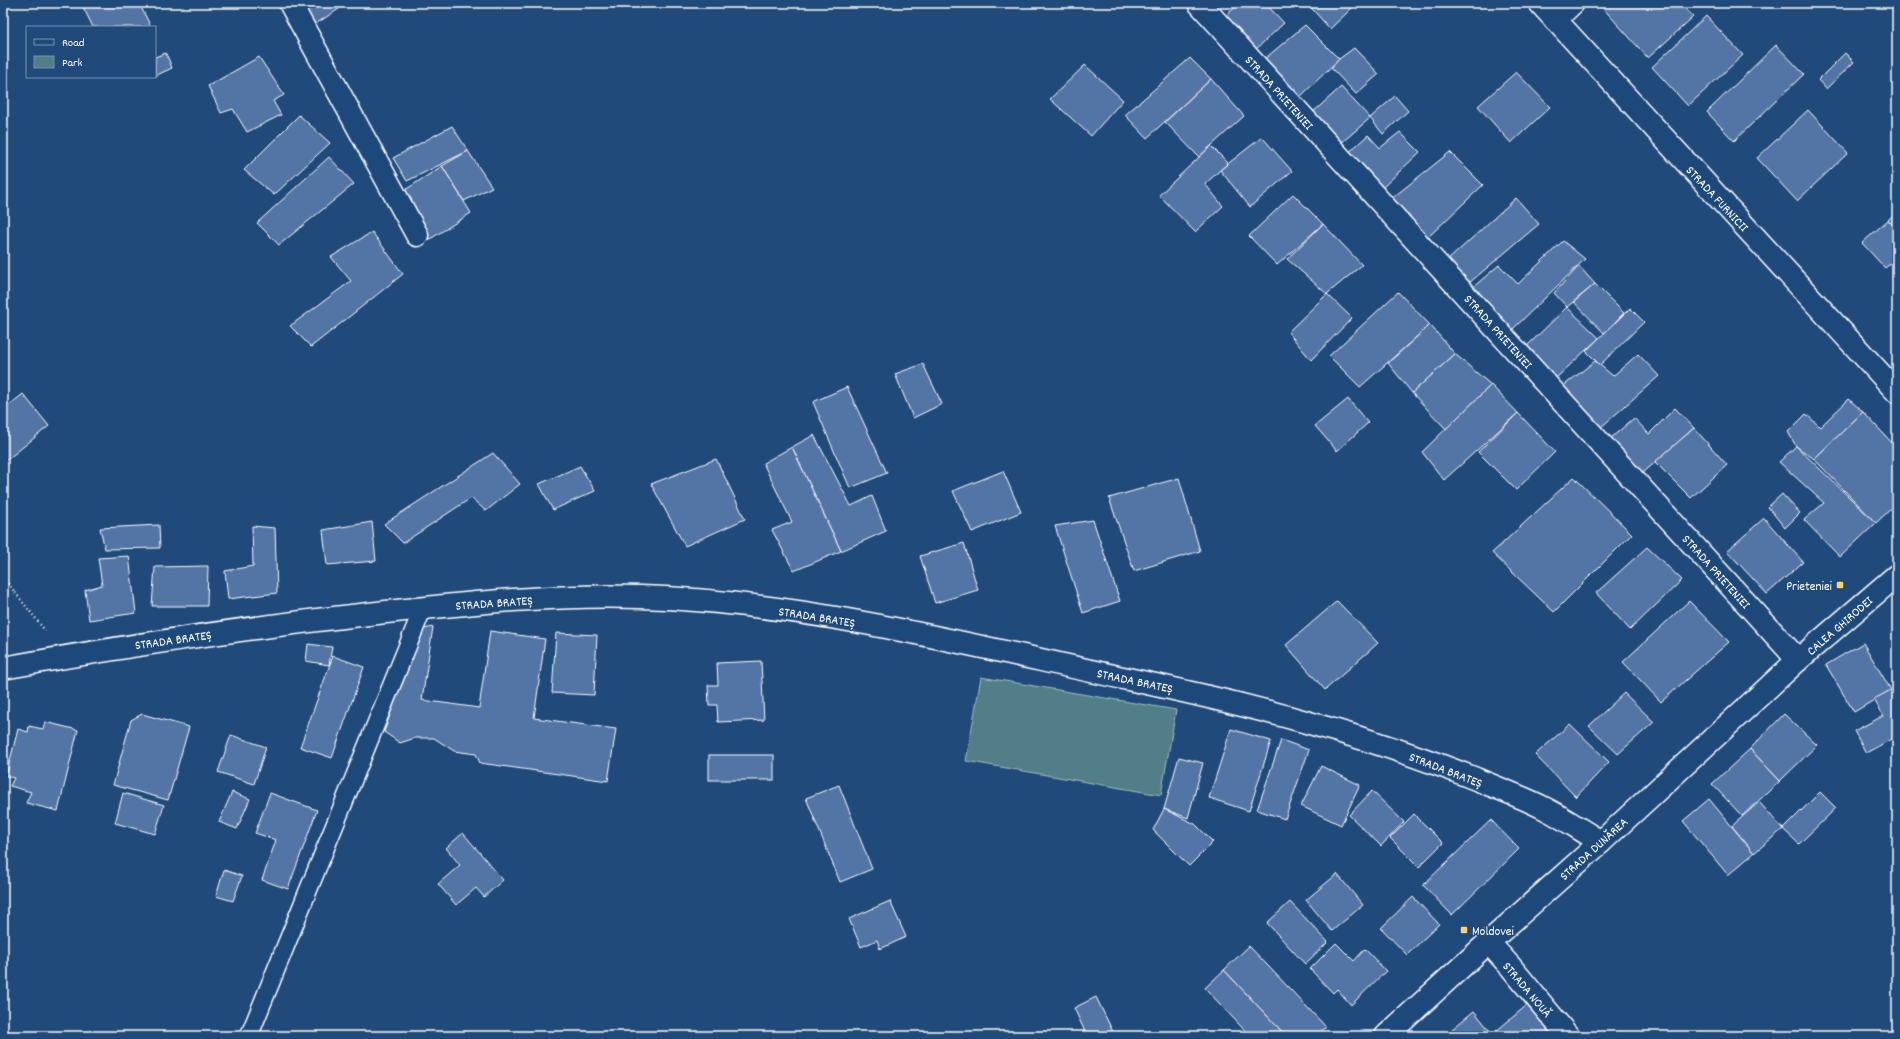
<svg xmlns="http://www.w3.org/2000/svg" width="1900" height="1039" font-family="Dekko,sans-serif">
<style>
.green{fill:#517e87;stroke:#a8bec3}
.building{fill:#5375a5;stroke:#fff}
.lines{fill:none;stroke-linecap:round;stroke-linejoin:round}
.service-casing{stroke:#fff;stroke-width:20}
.minor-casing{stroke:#fff;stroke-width:25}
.tertiary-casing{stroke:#fff;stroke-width:25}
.path{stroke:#fff;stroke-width:2.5;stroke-dasharray:1 3;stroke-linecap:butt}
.service{stroke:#1f4a7a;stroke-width:17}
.minor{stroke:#1f4a7a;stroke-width:22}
.tertiary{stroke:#1f4a7a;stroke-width:22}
.poi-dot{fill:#ffd166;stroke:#1f4a7a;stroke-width:1.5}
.labels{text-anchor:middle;stroke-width:3;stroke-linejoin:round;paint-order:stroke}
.street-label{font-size:13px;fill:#fff;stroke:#1f4a7a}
.poi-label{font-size:13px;fill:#fff;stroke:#1f4a7a;text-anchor:end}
</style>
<rect width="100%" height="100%" fill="#1f4a7a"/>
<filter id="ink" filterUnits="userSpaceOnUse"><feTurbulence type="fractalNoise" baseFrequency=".025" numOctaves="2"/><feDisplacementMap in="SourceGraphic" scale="8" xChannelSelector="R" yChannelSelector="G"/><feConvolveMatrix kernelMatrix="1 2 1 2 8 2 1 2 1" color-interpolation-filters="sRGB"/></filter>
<g filter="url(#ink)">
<!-- green -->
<path class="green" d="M981,677L1176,710L1161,795L966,761Z"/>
<!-- building -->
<g class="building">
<path d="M81,3H139L151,27H93Z"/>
<path d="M299,3H348L311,27Z"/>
<path d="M1240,3H1265L1284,23L1253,52L1222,19Z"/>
<path d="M1307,3H1349L1353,7L1330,29Z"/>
<path d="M1605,3H1680L1693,17L1648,58L1601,6Z"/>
<path d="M1706,16L1743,55L1688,106L1652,67Z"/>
<path d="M1305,25L1339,59L1297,100L1262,61Z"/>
<path d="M1776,45L1804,74L1734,141L1707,112Z"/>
<path d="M1354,48L1379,74L1356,94L1331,68L1339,59Z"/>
<path d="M166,53L172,68L155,76V57Z"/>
<path d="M1845,53L1854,62L1826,89L1818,80Z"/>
<path d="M259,57L284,95L273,101L281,115L247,132L233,109L221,113L208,86Z"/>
<path d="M1190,58L1211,79L1147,138L1125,115Z"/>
<path d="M1085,65L1123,100L1091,136L1050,99Z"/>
<path d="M1516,72L1550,107L1511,143L1478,106Z"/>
<path d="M1211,79L1244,116L1199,157L1165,122Z"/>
<path d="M1341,87L1370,118L1339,145L1311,114Z"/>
<path d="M1395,96L1408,111L1383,134L1370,118Z"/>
<path d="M1808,110L1848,153L1797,201L1757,158Z"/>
<path d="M299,115L330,143L274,195L244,170Z"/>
<path d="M452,126L468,151L407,181L393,158Z"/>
<path d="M1400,132L1420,152L1380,190L1347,154L1368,135L1380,148Z"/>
<path d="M1262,137L1292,171L1250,207L1220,170Z"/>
<path d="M1211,146L1228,163L1205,184L1223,206L1195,232L1159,195Z"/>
<path d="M468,151L492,187L464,201L442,166Z"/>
<path d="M1450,152L1483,185L1426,239L1391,199Z"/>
<path d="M329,157L354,184L279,245L257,223Z"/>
<path d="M442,166L471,213L427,241L402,192Z"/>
<path d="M1293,194L1323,224L1277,265L1249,236Z"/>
<path d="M1516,198L1539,224L1469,283L1447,261Z"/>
<path d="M1897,211V230L1888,220Z"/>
<path d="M1888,220L1897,230V258L1885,268L1862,243Z"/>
<path d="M1323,224L1362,265L1327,294L1287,259Z"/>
<path d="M372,232L403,274L311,347L290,326L351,281L331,257Z"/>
<path d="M1563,241L1585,259L1510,332L1471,289L1499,265L1518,284Z"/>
<path d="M1579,266L1595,284L1567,307L1554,293Z"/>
<path d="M1595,284L1624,313L1604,333L1574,302Z"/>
<path d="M1398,292L1430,325L1360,387L1329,356Z"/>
<path d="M1327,294L1352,318L1311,360L1288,332Z"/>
<path d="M1567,307L1599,338L1555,379L1526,347Z"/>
<path d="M1630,308L1644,322L1600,365L1586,351Z"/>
<path d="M1430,325L1455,354L1412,393L1388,363Z"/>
<path d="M1455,354L1491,385L1446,429L1412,393Z"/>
<path d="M1638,354L1659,376L1599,429L1562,387L1595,361L1613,376Z"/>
<path d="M923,364L942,404L913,418L895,374Z"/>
<path d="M1491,385L1518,413L1444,480L1422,452Z"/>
<path d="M847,387L887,473L850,488L813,402Z"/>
<path d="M23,394L49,426L3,463V410Z"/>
<path d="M1348,399L1368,423L1337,451L1315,426Z"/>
<path d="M1849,399L1863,412L1814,459L1796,446L1788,432L1806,414L1820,427Z"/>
<path d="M1675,408L1694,428L1643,473L1611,438L1634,418L1649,434Z"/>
<path d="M1863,412L1897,448V503L1876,523L1814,459Z"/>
<path d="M1518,413L1555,452L1516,490L1478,452Z"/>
<path d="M1694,428L1727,465L1691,498L1655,462Z"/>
<path d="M814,435L851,506L872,496L886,531L841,551L792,447Z"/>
<path d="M1796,446L1876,523L1840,557L1804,520L1824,503L1779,462Z"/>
<path d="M792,447L841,551L794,571L772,530L792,522L763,463Z"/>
<path d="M493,453L520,484L486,511L471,498L403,543L384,524Z"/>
<path d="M716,459L745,519L685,546L651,484Z"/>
<path d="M580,466L595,491L553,510L539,484Z"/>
<path d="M1003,471L1021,512L972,532L953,491Z"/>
<path d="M1574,477L1632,534L1554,612L1492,553Z"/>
<path d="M1179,478L1200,551L1134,571L1109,498Z"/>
<path d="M1782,494L1800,513L1785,528L1768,507Z"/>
<path d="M1764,518L1803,562L1767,594L1727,551Z"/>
<path d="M1093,520L1120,601L1083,613L1055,526Z"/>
<path d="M372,522L376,561L327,565L323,530Z"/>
<path d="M159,525L160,548L105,549L100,528Z"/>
<path d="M252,526L275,528L277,593L228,599L225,571L253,566Z"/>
<path d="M964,543L978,590L935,603L920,556Z"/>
<path d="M1647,547L1682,580L1630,630L1596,593Z"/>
<path d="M129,556L136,613L89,620L85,590L102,585L98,558Z"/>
<path d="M208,566L207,606H152L155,567Z"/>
<path d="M1337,601L1378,643L1325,690L1286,645Z"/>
<path d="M1689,601L1729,642L1661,702L1623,662Z"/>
<path d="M433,627L422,700L479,708L490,631L545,639L534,718L616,729L608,781L480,763L476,754L454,751L434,738H415L400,743L384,732L419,630Z"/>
<path d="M556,633L597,635L594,695L552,693Z"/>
<path d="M1863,643L1891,690L1854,712L1826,665Z"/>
<path d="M308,644L332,647L329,665L306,661Z"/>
<path d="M333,656L364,667L332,758L300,747Z"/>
<path d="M761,661L764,720L718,722L717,705H709L708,685H718L717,663Z"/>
<path d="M1891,690L1897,703V736L1866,753L1854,731L1883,716L1874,699Z"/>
<path d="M1624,693L1654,722L1618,754L1589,726Z"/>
<path d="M142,714L189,727L168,800L113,785L131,720Z"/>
<path d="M1784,714L1817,745L1780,781L1750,749Z"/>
<path d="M45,722L78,730L58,811L26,803L31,792L10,786L14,778L6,776L18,729L28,732L29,726L43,729Z"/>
<path d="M1570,724L1609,762L1576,797L1535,755Z"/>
<path d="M1231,729L1271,741L1249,811L1209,798Z"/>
<path d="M231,735L266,747L254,784L218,772Z"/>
<path d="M1281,740L1309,750L1285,819L1257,810Z"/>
<path d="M1750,749L1780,781L1742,816L1712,784Z"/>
<rect x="709" y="755" width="65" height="25"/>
<path d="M1179,757L1203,763L1188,818L1164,809Z"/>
<path d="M1321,766L1360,785L1341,825L1301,806Z"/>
<path d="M839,785L872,869L840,882L806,798Z"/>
<path d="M1372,791L1404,822L1381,846L1349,815Z"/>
<path d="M232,792L250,799L237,829L219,822Z"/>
<path d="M1820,792L1836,808L1799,844L1783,829Z"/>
<path d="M123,793L164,805L155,834L115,823Z"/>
<path d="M270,793L317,810L288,889L262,880L276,840L255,833Z"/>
<path d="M1709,799L1754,853L1728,875L1683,821Z"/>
<path d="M1759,802L1783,829L1754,853L1732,826Z"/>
<path d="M1164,809L1195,824L1213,842L1189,866L1153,830Z"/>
<path d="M1414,814L1443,843L1419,867L1390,838Z"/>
<path d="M1491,820L1519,849L1452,915L1423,885Z"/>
<path d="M463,833L503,880L484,897L476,888L456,905L438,884L460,865L446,848Z"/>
<path d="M224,870L242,876L233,901L216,896Z"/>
<path d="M1337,874L1363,905L1332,931L1306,900Z"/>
<path d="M1413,897L1439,924L1407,955L1381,928Z"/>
<path d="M890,901L906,937L880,949L877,940L861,947L849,919Z"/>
<path d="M1290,902L1328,942L1305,964L1267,923Z"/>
<path d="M1336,943L1354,961L1365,949L1386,971L1351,1005L1337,989L1333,993L1310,969Z"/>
<path d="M1249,946L1326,1027L1316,1036H1286L1224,970Z"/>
<path d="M1224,970L1286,1036H1250L1205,988Z"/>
<path d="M1096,997L1115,1036H1087L1074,1008Z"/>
<path d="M1527,1005L1554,1036H1496L1494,1033Z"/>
<path d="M1474,1011L1494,1036H1446L1445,1035Z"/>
</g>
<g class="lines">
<defs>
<path id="service" d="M249,1036L423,608"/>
<g id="minor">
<path d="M290,3L417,235"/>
<path d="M1199,3L1798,660"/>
<path d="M1540,3L1897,392"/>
<path d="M1555,20L1573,3"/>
<path d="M3,668C130,645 258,626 386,612C471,603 556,594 641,597C806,602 968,645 1128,679C1246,704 1364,734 1476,779C1499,789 1523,797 1544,808C1564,818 1582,831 1601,842"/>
<path d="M1488,942L1510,966L1568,1036"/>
</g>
<path id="tertiary" d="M1386,1036L1481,949L1601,842L1798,660L1897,575"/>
</defs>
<!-- service casing -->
<use href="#service" class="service-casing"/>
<!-- minor casing -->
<use href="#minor" class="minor-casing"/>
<!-- tertiary casing -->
<use href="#tertiary" class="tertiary-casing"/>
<!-- path -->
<path class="path" d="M3,577L47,633"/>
<!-- service -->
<use href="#service" class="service"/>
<!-- minor -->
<use href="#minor" class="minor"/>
<!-- tertiary -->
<use href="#tertiary" class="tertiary"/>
</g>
</g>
<!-- markers -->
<g class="poi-dot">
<rect x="1836" y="581" width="8" height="8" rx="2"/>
<rect x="1460" y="926" width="8" height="8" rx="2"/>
</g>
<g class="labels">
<!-- street labels -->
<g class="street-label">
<text transform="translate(1280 92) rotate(48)" y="5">STRADA PRIETENIEI</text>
<text transform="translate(1718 198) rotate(47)" y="5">STRADA FURNICII</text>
<text transform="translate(1499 331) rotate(48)" y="5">STRADA PRIETENIEI</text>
<text transform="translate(1717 571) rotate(48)" y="5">STRADA PRIETENIEI</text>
<text transform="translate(494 602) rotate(-4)" y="5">STRADA BRATEȘ</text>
<text transform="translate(817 616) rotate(9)" y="5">STRADA BRATEȘ</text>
<text transform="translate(1839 625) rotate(-41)" y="5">CALEA GHIRODEI</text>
<text transform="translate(173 639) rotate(-8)" y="5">STRADA BRATEȘ</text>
<text transform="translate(1135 680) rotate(12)" y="5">STRADA BRATEȘ</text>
<text transform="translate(1446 769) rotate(21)" y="5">STRADA BRATEȘ</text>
<text transform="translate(1593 848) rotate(-42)" y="5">STRADA DUNĂREA</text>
<text transform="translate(1528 989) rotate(50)" y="5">STRADA NOUĂ</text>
</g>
<!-- poi labels -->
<g class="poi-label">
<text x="1832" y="590">Prieteniei</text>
<text x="1472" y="935" text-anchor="start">Moldovei</text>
</g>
</g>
<!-- margin -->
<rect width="1900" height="1039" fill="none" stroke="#1f4a7a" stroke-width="16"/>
<rect x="8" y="8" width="1884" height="1023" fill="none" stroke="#fff" stroke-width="1.5" filter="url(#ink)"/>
<!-- legend -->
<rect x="26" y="26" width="130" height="52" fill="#1f4a7a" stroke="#7992af"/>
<rect x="34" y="39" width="20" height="6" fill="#1f4a7a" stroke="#7992af"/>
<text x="62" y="46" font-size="12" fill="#ffffff">Road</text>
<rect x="34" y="56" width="20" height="12" fill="#517e87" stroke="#7992af"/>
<text x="62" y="66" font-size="12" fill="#ffffff">Park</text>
</svg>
